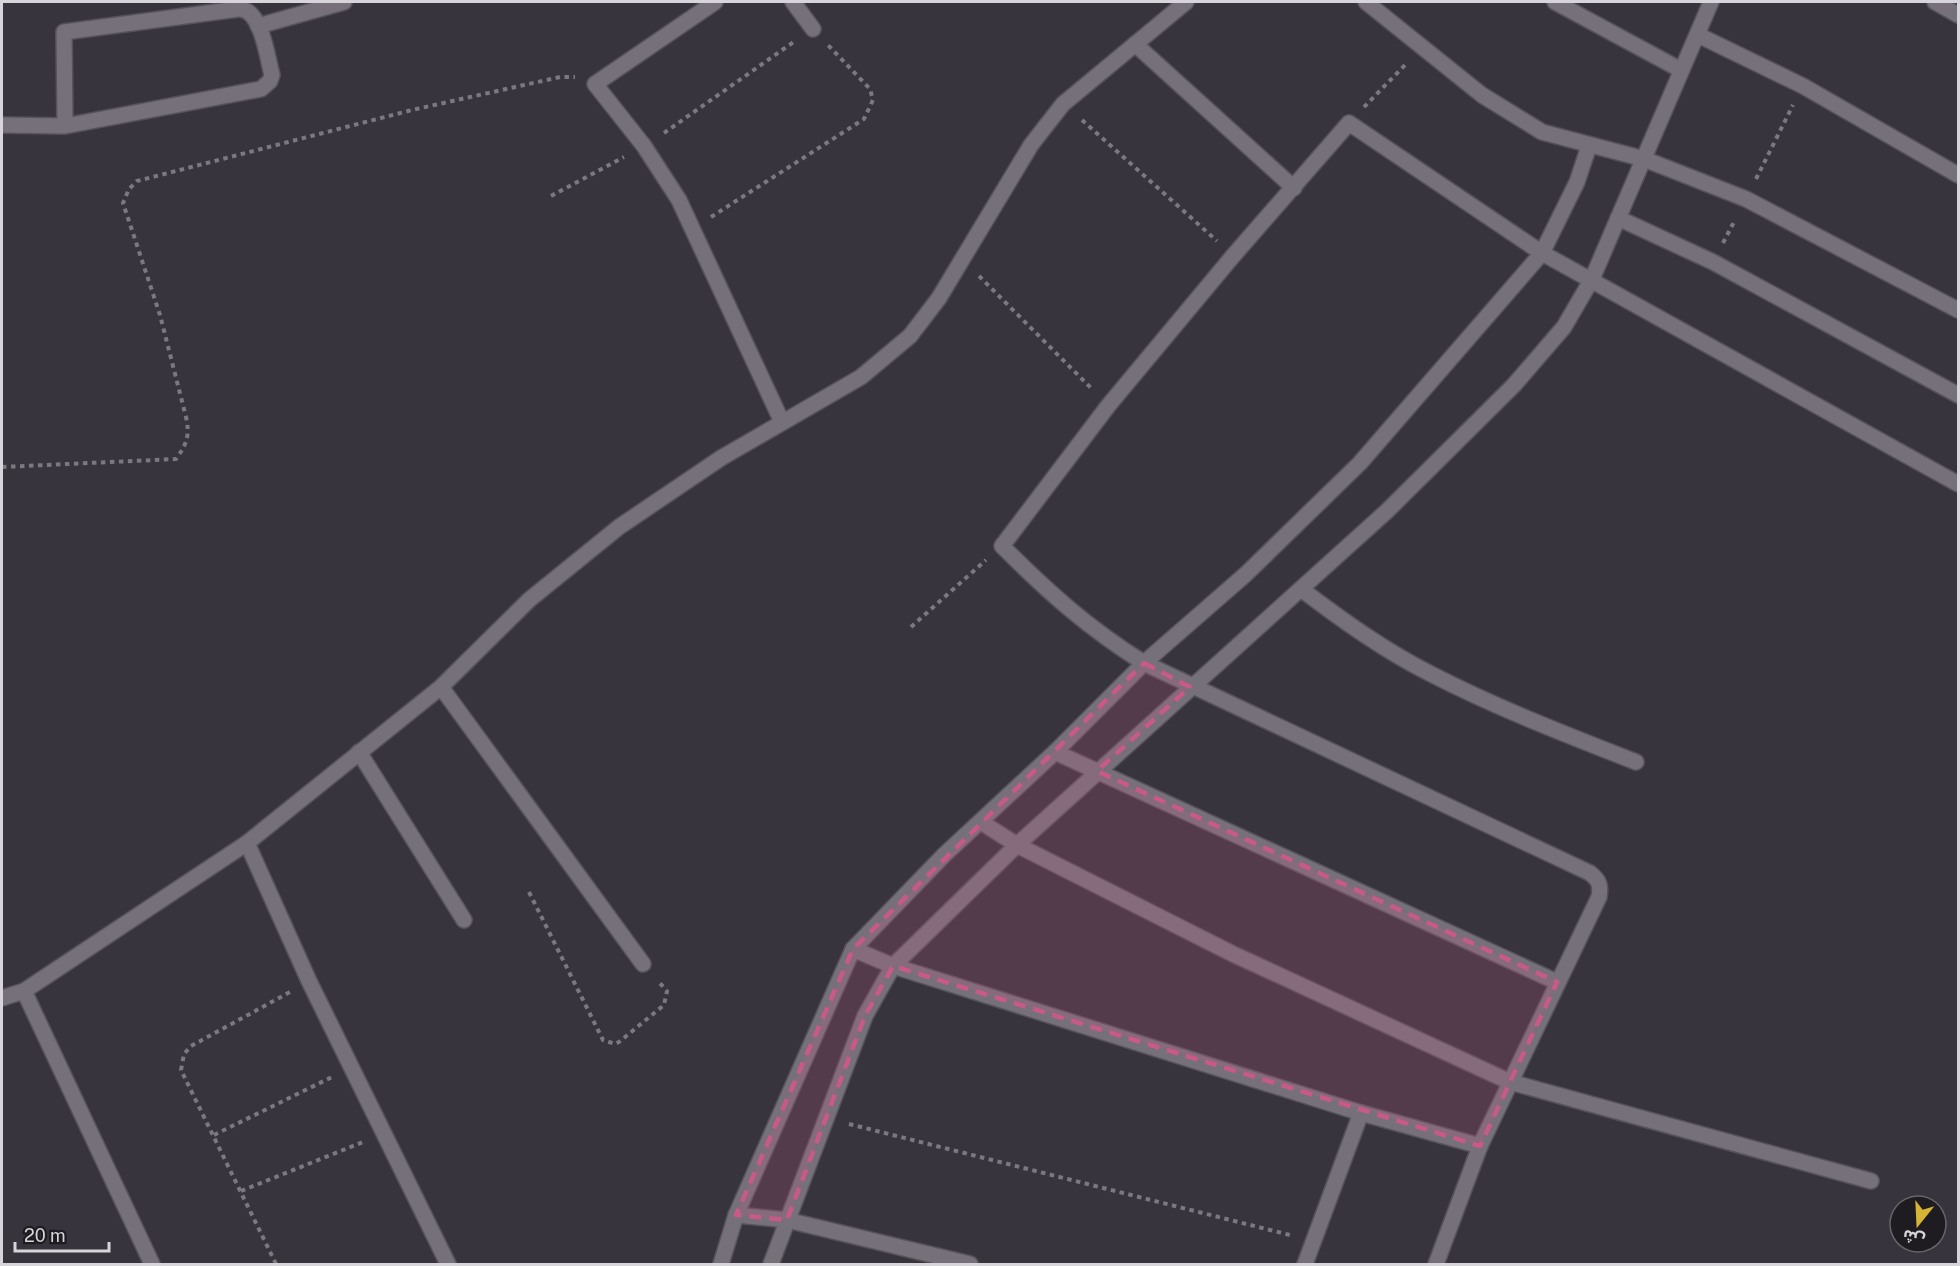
<svg xmlns="http://www.w3.org/2000/svg" width="1960" height="1266" font-family="'Public Sans','Noto Sans Arabic',sans-serif">
<style>
.lines{fill:none;stroke-linecap:round;stroke-linejoin:round}
.minor-casing{stroke:#56525a;stroke-width:18}
.path{stroke:#7c7880;stroke-width:4;stroke-dasharray:4.5 4.5;stroke-linecap:butt}
.minor{stroke:#75707a;stroke-width:15}
.marked{fill:#c95a87;fill-opacity:0.2;stroke:#c95a87;stroke-width:4.5;stroke-dasharray:12 8;stroke-linejoin:round}
</style>
<rect width="100%" height="100%" fill="#38343d"/>
<g class="lines">
<defs>
<g id="minor">
<path d="M715,2L595,84L644,146L679,200L782,422"/>
<path d="M793,2L813,29"/>
<path d="M1366,2L1482,95L1542,132L1644,159L1746,199L1958,310"/>
<path d="M1555,2L1681,70"/>
<path d="M1935,2L1958,15"/>
<path d="M258,26L344,2"/>
<path d="M1698,35L1803,86L1958,175"/>
<path d="M1135,44L1294,188"/>
<path d="M2,125L65,126L261,89L270,81L272,75C267,56 261,7 238,9L64,32L65,126"/>
<path d="M1618,218L1713,262L1958,395"/>
<path d="M1301,589C1342,620 1385,651 1431,674C1497,708 1567,735 1636,762"/>
<path d="M441,687L643,964"/>
<path d="M359,752L464,920"/>
<path d="M1055,752L1557,982"/>
<path d="M981,822L1017,845L1233,954L1510,1082L1871,1181"/>
<path d="M247,843L309,981L448,1264"/>
<path d="M853,949L893,966L1361,1113L1480,1146"/>
<path d="M24,991L152,1264"/>
<path d="M2,998L24,991L247,843L441,687L529,600L619,527L721,458L861,377L910,336L939,298L1031,145L1063,104L1186,2"/>
<path d="M736,1215L787,1220L970,1264"/>
<path d="M721,1264L736,1215L853,949L944,855L1055,752L1144,663L1246,574L1360,463L1542,253L1577,182L1589,146"/>
<path d="M771,1264L865,1016L893,966L1017,845L1387,511L1514,385L1564,327L1592,279L1711,2"/>
<path d="M1305,1264L1361,1113"/>
<path d="M1436,1264L1480,1146L1599,897C1601,885 1599,880 1590,873L1144,663C1088,628 1048,592 1002,546L1108,406L1233,256L1349,123L1542,253L1958,484"/>
</g>
</defs>
<!-- minor casing -->
<use href="#minor" class="minor-casing"/>
<!-- path -->
<g class="path">
<path d="M1364,107L1407,63"/>
<path d="M1082,120L1217,241"/>
<path d="M664,133L795,41"/>
<path d="M1756,179L1793,105"/>
<path d="M551,196L624,157"/>
<path d="M711,217L864,119L873,100L870,89L828,45"/>
<path d="M1723,243L1735,220"/>
<path d="M979,276L1093,390"/>
<path d="M2,467L176,459C187,444 190,435 186,417L160,315L123,203L129,189L137,181L412,110L560,77H575"/>
<path d="M911,627L986,560"/>
<path d="M529,892L603,1040L615,1044L619,1042L664,1005L667,991L657,980"/>
<path d="M849,1124L1290,1235"/>
<path d="M214,1135L332,1077"/>
<path d="M241,1191L363,1142"/>
<path d="M276,1264L181,1070L184,1054L191,1046L290,992"/>
</g>
<!-- minor -->
<use href="#minor" class="minor"/>
</g>
<!-- marked area -->
<path class="marked" d="M1144,663L1190,687L1097,771L1557,982L1480,1146L893,966L865,1016L787,1220L736,1215L853,949Z"/>
<!-- border -->
<rect width="1960" height="1266" fill="none" stroke="#d7d4da" stroke-width="6"/>
<!-- north arrow -->
<g transform="translate(1918 1224) rotate(198)"><circle r="28" fill="#1e1c20" stroke="#68666a" stroke-width="1.5"/>
<path d="M0-4.5L10 22L0 15L-10 22Z" fill="#d8b434"/>
<text y="-9" font-size="16" font-weight="bold" text-anchor="middle" fill="#d7d4da">ش</text>
</g>
<!-- scale -->
<path d="M15 1242v9h94v-9" fill="none" stroke="#d7d4da" stroke-width="3"/>
<text x="24" y="1242" font-size="18" fill="#d7d4da" stroke="#1e1c20" stroke-width="4.5" paint-order="stroke">20 m</text>
</svg>
